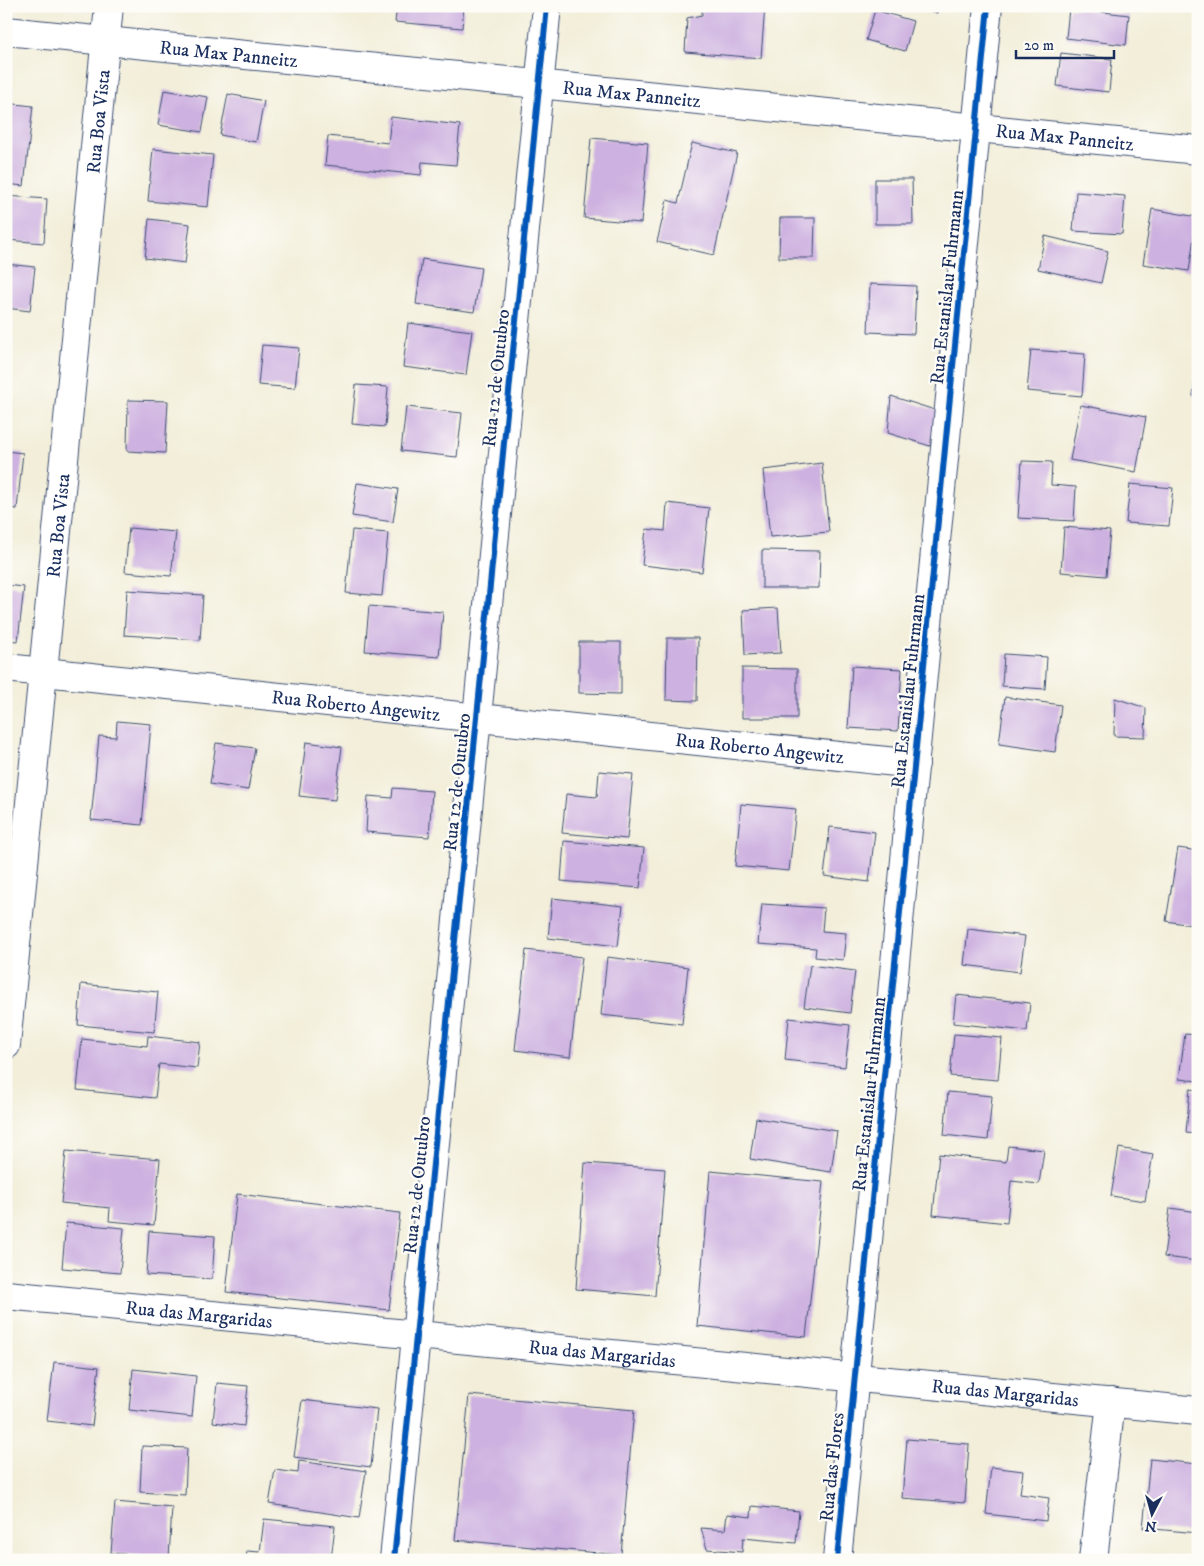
<svg xmlns="http://www.w3.org/2000/svg" width="1204" height="1566" font-family="'IM FELL DW Pica',serif">
<style>
.building{fill:#cdb1e0}
.lines{fill:none;stroke-linecap:round;stroke-linejoin:round}
.minor-casing{stroke:#3b4c70;stroke-width:30}
.minor{stroke:#fff;stroke-width:28}
.cycleway-casing{stroke:#fdfcf7;stroke-width:9}
.cycleway{stroke:#0057b8;stroke-width:6}
.labels{text-anchor:middle;stroke-width:4.5;stroke-linejoin:round;paint-order:stroke}
.street-label{font-size:19px;fill:#1b2f5e;stroke:#fdfcf7}
</style>
<rect width="100%" height="100%" fill="#fdfcf7"/>
<filter id="ink" filterUnits="userSpaceOnUse"><feTurbulence type="fractalNoise" baseFrequency=".02" numOctaves="2"/><feDisplacementMap in="SourceGraphic" scale="10" xChannelSelector="R" yChannelSelector="G"/><feConvolveMatrix kernelMatrix="1 2 1 2 8 2 1 2 1" color-interpolation-filters="sRGB"/></filter>
<filter id="wash" filterUnits="userSpaceOnUse"><feTurbulence type="fractalNoise" baseFrequency=".0096" numOctaves="4" result="noise"/><feDisplacementMap in="SourceGraphic" scale="20" xChannelSelector="R" yChannelSelector="G"/><feGaussianBlur stdDeviation="1.12" result="paint"/><feColorMatrix in="noise" values="0 0 0 0 0 0 0 0 0 0 0 0 0 0 0 0 0 1.4 0 .05"/><feComposite in="paint" operator="in"/></filter>
<g filter="url(#wash)">
<rect width="100%" height="100%" fill="#f2eed9"/>
<g id="blocks">
<!-- building -->
<g class="building">
<path d="M397,6H464L462,28L395,22Z"/>
<path d="M702,6H765L761,58L685,52L687,18L702,15Z"/>
<path d="M906,6H938L937,13Z"/>
<path d="M1069,8L1129,15L1126,45L1066,38Z"/>
<path d="M875,10L913,21L905,51L866,40Z"/>
<path d="M1061,53L1112,59L1109,92L1057,86Z"/>
<path d="M164,90L208,97L202,132L158,125Z"/>
<path d="M228,94L264,101L256,142L220,135Z"/>
<path d="M6,103L33,106L24,186L6,184Z"/>
<path d="M391,117L460,125L456,165L422,162L421,175L325,165L328,136L388,143Z"/>
<path d="M591,138L648,143L641,223L584,218Z"/>
<path d="M692,143L737,153L714,255L657,242L667,200L678,203Z"/>
<path d="M153,149L213,155L208,207L148,201Z"/>
<path d="M875,179H912L913,224H875Z"/>
<path d="M1076,192L1125,196L1122,234L1073,231Z"/>
<path d="M6,196L47,199L44,243L6,240Z"/>
<path d="M1152,209L1197,217L1189,271L1143,264Z"/>
<path d="M780,218H815L814,258H779Z"/>
<path d="M149,219L190,224L185,263L145,258Z"/>
<path d="M1045,236L1108,251L1101,283L1038,269Z"/>
<path d="M422,259L481,268L474,312L416,304Z"/>
<path d="M6,264L35,267L30,311L6,308Z"/>
<path d="M870,284L916,286L914,334L868,332Z"/>
<path d="M408,323L472,331L466,375L403,367Z"/>
<path d="M262,345L299,348L295,388L258,385Z"/>
<path d="M1031,350L1085,354L1082,396L1027,391Z"/>
<path d="M1196,367H1198V397L1193,396Z"/>
<path d="M356,385L388,387L385,427L352,424Z"/>
<path d="M891,396L941,412L930,446L888,433Z"/>
<path d="M128,400L168,401L165,453L127,451Z"/>
<path d="M1080,405L1146,417L1136,472L1070,460Z"/>
<path d="M406,407L462,413L457,457L401,451Z"/>
<path d="M6,451L23,453L17,509L6,508Z"/>
<path d="M1022,461L1052,462L1051,485L1076,487L1074,521L1018,518Z"/>
<path d="M822,463L829,532L770,537L763,470Z"/>
<path d="M357,483L398,489L393,522L352,516Z"/>
<path d="M1130,484L1173,488L1169,526L1126,523Z"/>
<path d="M667,503L709,508L702,572L642,565L646,529L665,531Z"/>
<path d="M1064,527L1110,531L1106,576L1061,572Z"/>
<path d="M129,528L176,532L171,576L125,572Z"/>
<path d="M352,530L388,533L382,596L346,593Z"/>
<path d="M762,550L820,551L819,588H762Z"/>
<path d="M6,585L24,587L18,641L6,640Z"/>
<path d="M127,590L203,595L200,640L124,635Z"/>
<path d="M369,606L443,612L439,657L365,651Z"/>
<path d="M778,608L781,653L745,655L743,610Z"/>
<path d="M667,638H698L697,701L666,700Z"/>
<path d="M579,642H621V694L579,693Z"/>
<path d="M1004,654L1047,657L1045,689L1002,686Z"/>
<path d="M852,666L902,669L898,731L848,728Z"/>
<path d="M742,668L797,669V718H742Z"/>
<path d="M1005,697L1061,705L1055,752L999,744Z"/>
<path d="M1115,698L1146,708L1145,737L1114,736Z"/>
<path d="M117,721L151,724L142,825L91,820L99,736L116,737Z"/>
<path d="M306,742L342,747L335,800L299,796Z"/>
<path d="M216,743L255,748L248,790L210,784Z"/>
<path d="M599,771L633,774L627,839L562,833L566,794L597,797Z"/>
<path d="M393,788L432,791L429,837L366,832L368,796L392,798Z"/>
<path d="M741,804L796,809L789,871L735,866Z"/>
<path d="M830,827L875,832L869,882L824,876Z"/>
<path d="M564,841L644,848L640,888L561,881Z"/>
<path d="M1178,848L1198,851V926L1166,921Z"/>
<path d="M552,898L623,906L618,946L548,938Z"/>
<path d="M762,904L824,908L822,931L846,933L843,960L815,957L816,948L758,944Z"/>
<path d="M968,929L1025,936L1020,972L964,965Z"/>
<path d="M526,950L582,957L570,1057L515,1050Z"/>
<path d="M607,957L688,967L682,1024L601,1015Z"/>
<path d="M810,965L855,971L850,1013L804,1007Z"/>
<path d="M81,984L158,992L154,1032L78,1025Z"/>
<path d="M956,995L1030,1003L1027,1031L953,1023Z"/>
<path d="M789,1018L850,1025L845,1067L785,1060Z"/>
<path d="M954,1034L1002,1038L998,1080L950,1076Z"/>
<path d="M1185,1034L1198,1035V1081L1179,1079Z"/>
<path d="M148,1036L200,1042L197,1068L159,1064L155,1098L77,1090L82,1039L147,1046Z"/>
<path d="M1190,1089L1198,1090V1134L1186,1133Z"/>
<path d="M948,1092L992,1096L988,1140L944,1135Z"/>
<path d="M756,1118L837,1131L831,1172L750,1159Z"/>
<path d="M1008,1146L1044,1150L1039,1184L1011,1181L1007,1223L933,1215L939,1154L1006,1162Z"/>
<path d="M1119,1148L1153,1154L1145,1201L1111,1196Z"/>
<path d="M66,1151L160,1159L154,1225L109,1221L110,1208L61,1203Z"/>
<path d="M585,1163L665,1169L655,1296L576,1289Z"/>
<path d="M710,1171L823,1182L806,1337L697,1326Z"/>
<path d="M237,1194L400,1213L389,1310L226,1292Z"/>
<path d="M1170,1208L1198,1212V1261L1164,1257Z"/>
<path d="M66,1223L124,1228L120,1273L62,1268Z"/>
<path d="M149,1231L215,1236L212,1279L146,1275Z"/>
<path d="M54,1362L99,1367L92,1426L47,1421Z"/>
<path d="M133,1369L196,1376L192,1417L129,1410Z"/>
<path d="M217,1383L248,1386L244,1426L213,1422Z"/>
<path d="M469,1395L634,1410L621,1555L455,1540Z"/>
<path d="M302,1400L377,1409L371,1467L294,1457Z"/>
<path d="M907,1439L969,1444L965,1503L902,1498Z"/>
<path d="M142,1446L187,1448L185,1495L140,1492Z"/>
<path d="M1150,1459L1198,1464V1533L1143,1528Z"/>
<path d="M299,1461L366,1471L359,1518L269,1504L275,1470L298,1473Z"/>
<path d="M991,1467L1023,1471L1020,1494L1049,1498L1046,1521L986,1514Z"/>
<path d="M115,1502L172,1507L169,1558L111,1553Z"/>
<path d="M752,1506L799,1511L796,1543L743,1538L742,1552L707,1549L701,1528L725,1530L727,1514L751,1517Z"/>
<path d="M264,1519L335,1526L331,1560H246L247,1551L260,1552Z"/>
</g>
</g>
</g>
<g filter="url(#ink)">
<use href="#blocks" fill-opacity="0" stroke="#3b4c70" stroke-width="1"/>
<g class="lines">
<defs>
<g id="minor">
<path id="s1" d="M6,31L1198,150"/>
<path id="s2" d="M6,668L915,764"/>
<path id="s3" d="M6,1045L109,6"/>
<path id="s4" d="M6,1295L1198,1411"/>
<path d="M394,1560L547,6"/>
<path d="M837,1560L988,6"/>
<path d="M1093,1560L1111,1402"/>
</g>
</defs>
<!-- minor casing -->
<use href="#minor" class="minor-casing"/>
<!-- minor -->
<use href="#minor" class="minor"/>
<defs>
<g id="cycleway">
<path d="M394,1560L547,6"/>
<path d="M837,1560L988,6"/>
</g>
</defs>
<!-- cycleway casing -->
<use href="#cycleway" class="cycleway-casing"/>
<!-- cycleway -->
<use href="#cycleway" class="cycleway"/>
</g>
</g>
<g class="labels">
<!-- street labels -->
<g class="street-label">
<text dy="7" stroke="none"><textPath href="#s1" startOffset="224">Rua Max Panneitz</textPath></text>
<text dy="7" stroke="none"><textPath href="#s1" startOffset="629">Rua Max Panneitz</textPath></text>
<text dy="7" stroke="none"><textPath href="#s3" startOffset="928">Rua Boa Vista</textPath></text>
<text dy="7" stroke="none"><textPath href="#s1" startOffset="1064">Rua Max Panneitz</textPath></text>
<text transform="translate(946 287) rotate(-84)" y="7">Rua Estanislau Fuhrmann</text>
<text transform="translate(495 378) rotate(-84)" y="7">Rua 12 de Outubro</text>
<text dy="7" stroke="none"><textPath href="#s3" startOffset="522">Rua Boa Vista</textPath></text>
<text transform="translate(907 691) rotate(-84)" y="7">Rua Estanislau Fuhrmann</text>
<text dy="7" stroke="none"><textPath href="#s2" startOffset="352">Rua Roberto Angewitz</textPath></text>
<text dy="7" stroke="none"><textPath href="#s2" startOffset="758">Rua Roberto Angewitz</textPath></text>
<text transform="translate(456 782) rotate(-84)" y="7">Rua 12 de Outubro</text>
<text transform="translate(868 1094) rotate(-84)" y="7">Rua Estanislau Fuhrmann</text>
<text transform="translate(416 1185) rotate(-84)" y="7">Rua 12 de Outubro</text>
<text dy="7" stroke="none"><textPath href="#s4" startOffset="194">Rua das Margaridas</textPath></text>
<text dy="7" stroke="none"><textPath href="#s4" startOffset="599">Rua das Margaridas</textPath></text>
<text dy="7" stroke="none"><textPath href="#s4" startOffset="1004">Rua das Margaridas</textPath></text>
<text transform="translate(831 1467) rotate(-84)" y="7">Rua das Flores</text>
</g>
</g>
<!-- margin -->
<rect width="1204" height="1566" fill="none" stroke="#fdfcf7" stroke-width="25"/>
<!-- north arrow -->
<g transform="translate(1152 1514) rotate(186)" stroke="#fdfcf7" stroke-width="4" paint-order="stroke">
<path d="M0-4L9 19L0 12L-9 19Z" fill="#1b2f5e"/>
<text y="-8" font-size="14" font-weight="bold" text-anchor="middle" fill="#1b2f5e">N</text>
</g>
<!-- scale -->
<path d="M1016 50v8h98v-8" fill="none" stroke="#1b2f5e" stroke-width="2.5"/>
<text x="1024" y="50" font-size="15" fill="#1b2f5e" stroke="#fdfcf7" stroke-width="4" paint-order="stroke">20 m</text>
</svg>
